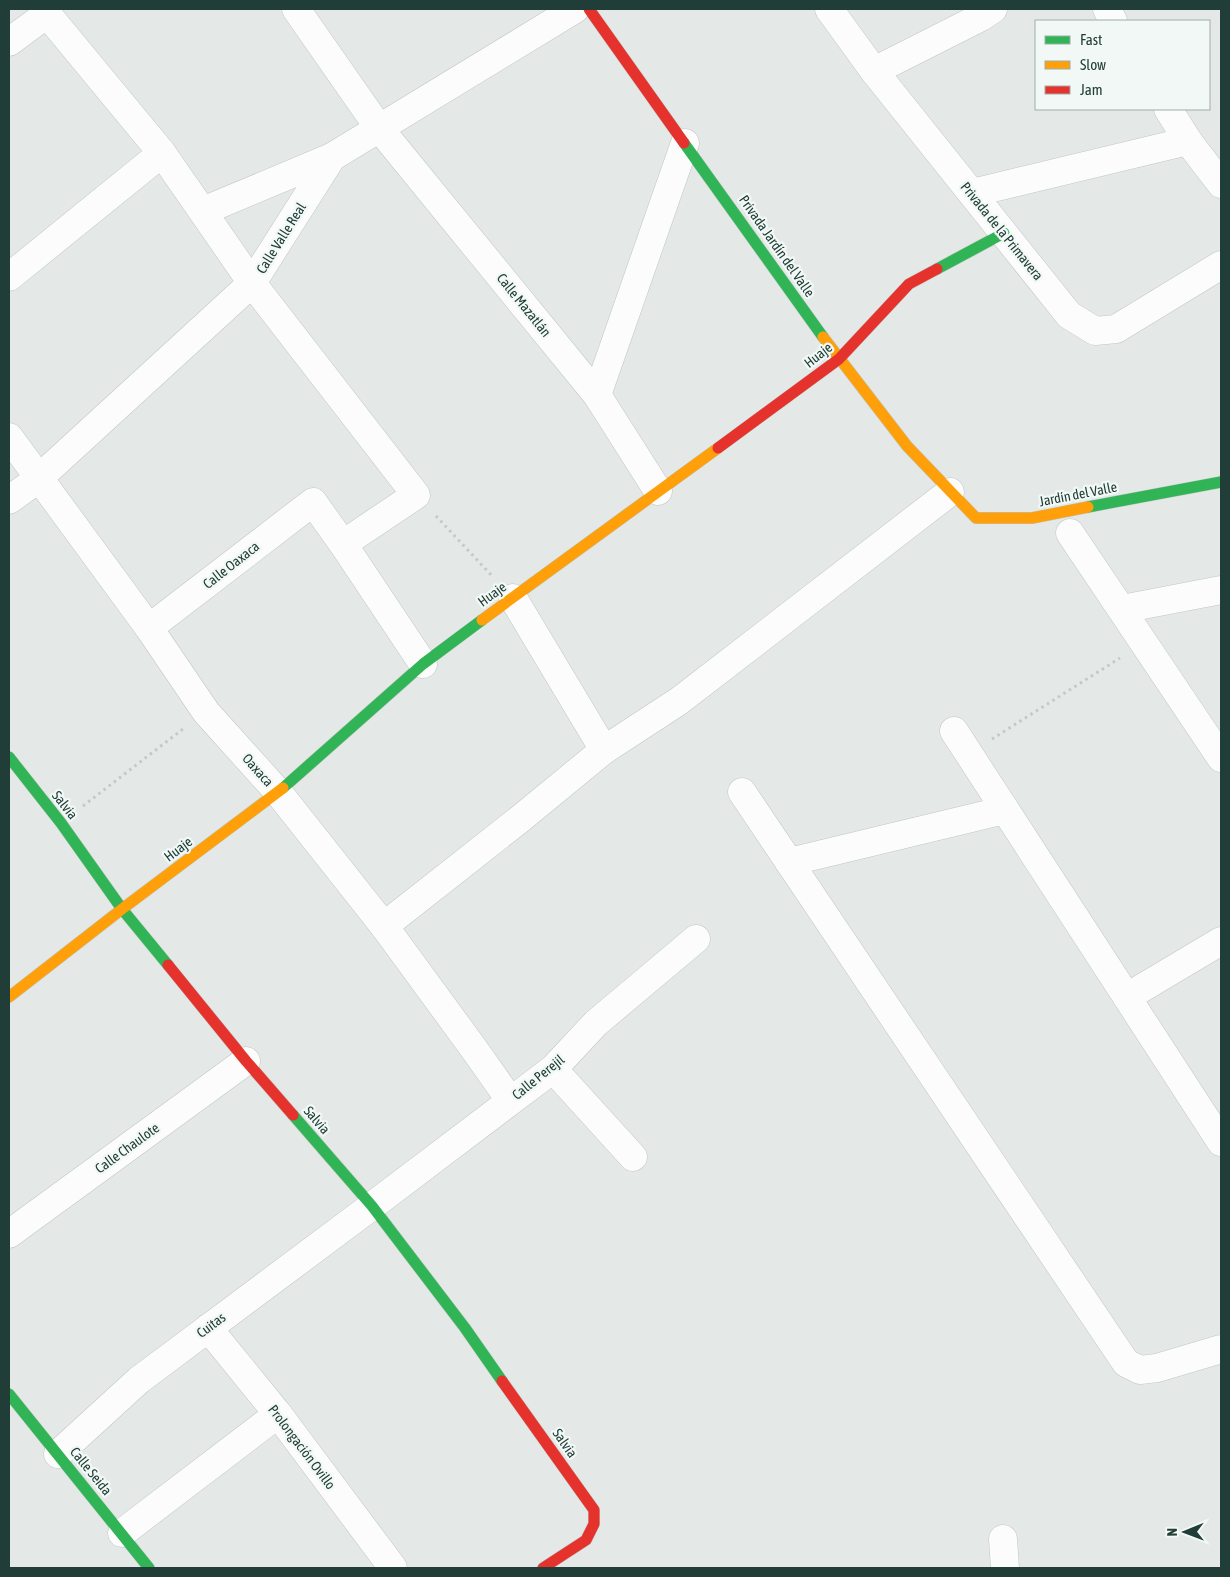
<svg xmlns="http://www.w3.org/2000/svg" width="1230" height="1577" font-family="'Asap Condensed',sans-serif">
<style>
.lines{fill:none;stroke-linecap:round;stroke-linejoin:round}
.street-casing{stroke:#c1c6c4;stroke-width:29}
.fast-casing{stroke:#bfc7c4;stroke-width:12}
.slow-casing{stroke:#bfc7c4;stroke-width:12}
.jam-casing{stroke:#bfc7c4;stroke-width:12}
.path{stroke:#c0cac7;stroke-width:3;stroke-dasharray:2.5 4;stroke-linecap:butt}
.street{stroke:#fbfcfb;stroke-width:28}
.fast{stroke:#30b455;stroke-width:11}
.slow{stroke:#ff9f0a;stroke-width:11}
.jam{stroke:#e5322d;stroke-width:11}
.labels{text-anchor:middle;stroke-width:4.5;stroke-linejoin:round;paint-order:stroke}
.street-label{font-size:14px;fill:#213d37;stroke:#f1f8f5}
</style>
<rect width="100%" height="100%" fill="#e4e9e7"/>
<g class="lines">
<defs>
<g id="street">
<path d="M43,9L162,153L252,283L416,495L343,544"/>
<path d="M296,9L379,128L597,395L658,491"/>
<path d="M829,9L874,71L1069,315L1095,331L1116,329L1221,265"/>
<path d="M1107,9L1113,21"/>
<path d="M9,42L47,14"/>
<path d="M874,71L981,17L993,9"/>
<path d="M1168,109L1188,141L1221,184"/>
<path d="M972,193L1188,141"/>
<path d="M203,211L332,157"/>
<path d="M9,277L162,153"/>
<path d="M597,395L685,143"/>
<path d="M9,437L149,628L206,712L278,792L384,926L474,1049L510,1100"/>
<path d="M9,500L38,479L252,283L332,157L575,9"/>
<path d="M1070,533L1221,758"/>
<path d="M513,598L604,750"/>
<path d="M1122,609L1221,590"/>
<path d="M149,628L313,502L343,544L423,664"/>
<path d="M954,731L1221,1142"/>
<path d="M742,792L1126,1363L1140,1370L1157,1368L1221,1349"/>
<path d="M789,862L1005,810"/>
<path d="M384,926L520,819L604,750L679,701L950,492"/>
<path d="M1127,997L1221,941"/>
<path d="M553,1069L633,1157"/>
<path d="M9,1234L246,1061"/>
<path d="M208,1328L278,1414L393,1568"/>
<path d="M58,1454L139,1380L372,1206L553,1069L596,1023L696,939"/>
<path d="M122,1533L278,1414"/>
<path d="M1003,1539L1005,1568"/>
</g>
<g id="fast">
<path d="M684,143L823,337"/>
<path d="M937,269L1004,233"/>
<path d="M1088,507L1221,482"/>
<path d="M9,757L61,823L122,909L168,965"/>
<path d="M283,788L423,664L482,620"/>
<path d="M293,1115L372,1206L465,1328L502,1381"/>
<path d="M9,1394L149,1568"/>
</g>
<g id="slow">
<path d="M823,337L907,446L976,518H1032L1088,507"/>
<path d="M482,620L718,448"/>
<path d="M9,997L122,909L283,788"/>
</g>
<g id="jam">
<path d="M589,9L684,143"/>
<path d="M718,448L839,359L909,284L937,269"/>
<path d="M168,965L246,1061L293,1115"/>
<path d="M502,1381L594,1510V1524L586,1540L543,1568"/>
</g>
</defs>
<!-- street casing -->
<use href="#street" class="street-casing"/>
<!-- fast casing -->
<use href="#fast" class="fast-casing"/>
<!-- slow casing -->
<use href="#slow" class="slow-casing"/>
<!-- jam casing -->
<use href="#jam" class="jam-casing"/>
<!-- path -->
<g class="path">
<path d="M436,516L493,577"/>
<path d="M992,739L1120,658"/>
<path d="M83,806L183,729"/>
</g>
<!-- street -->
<use href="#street" class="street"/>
<!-- fast -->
<use href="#fast" class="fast"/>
<!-- slow -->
<use href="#slow" class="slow"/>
<!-- jam -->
<use href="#jam" class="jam"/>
</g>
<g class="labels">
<!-- street labels -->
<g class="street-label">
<text transform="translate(1002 231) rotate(51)" y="5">Privada de la Primavera</text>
<text transform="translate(281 238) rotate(-58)" y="5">Calle Valle Real</text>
<text transform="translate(777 246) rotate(55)" y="5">Privada Jardín del Valle</text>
<text transform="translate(524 305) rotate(51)" y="5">Calle Mazatlán</text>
<text transform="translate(818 355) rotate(-38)" y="5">Huaje</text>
<text transform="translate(1078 494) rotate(-11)" y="5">Jardín del Valle</text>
<text transform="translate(231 565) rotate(-38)" y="5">Calle Oaxaca</text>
<text transform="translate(492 594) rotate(-36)" y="5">Huaje</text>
<text transform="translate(258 770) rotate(48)" y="5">Oaxaca</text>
<text transform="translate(65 805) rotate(52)" y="5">Salvia</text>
<text transform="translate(178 849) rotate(-37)" y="5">Huaje</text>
<text transform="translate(538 1077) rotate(-39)" y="5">Calle Perejil</text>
<text transform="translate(317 1120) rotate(49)" y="5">Salvia</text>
<text transform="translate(127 1148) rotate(-36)" y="5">Calle Chaulote</text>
<text transform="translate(211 1325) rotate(-37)" y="5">Cuitas</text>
<text transform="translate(565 1443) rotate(55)" y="5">Salvia</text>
<text transform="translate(302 1447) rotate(53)" y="5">Prolongación Ovillo</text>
<text transform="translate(91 1471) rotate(51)" y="5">Calle Seida</text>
</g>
</g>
<!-- border -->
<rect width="1230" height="1577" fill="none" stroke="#213d37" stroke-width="20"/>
<!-- legend -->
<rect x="1035" y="20" width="175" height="90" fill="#f1f8f5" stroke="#9eada9"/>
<rect x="1045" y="36" width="25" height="8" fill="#30b455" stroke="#9eada9"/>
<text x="1080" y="45" font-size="15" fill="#213d37">Fast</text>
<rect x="1045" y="61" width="25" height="8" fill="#ff9f0a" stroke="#9eada9"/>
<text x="1080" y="70" font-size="15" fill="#213d37">Slow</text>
<rect x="1045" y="86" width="25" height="8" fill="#e5322d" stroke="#9eada9"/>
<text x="1080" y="95" font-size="15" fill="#213d37">Jam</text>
<!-- north arrow -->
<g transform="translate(1185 1532) rotate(269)" stroke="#f1f8f5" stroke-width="4" paint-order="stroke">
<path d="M0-4L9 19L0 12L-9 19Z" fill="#213d37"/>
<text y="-8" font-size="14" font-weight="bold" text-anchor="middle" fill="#213d37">N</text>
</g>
</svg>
